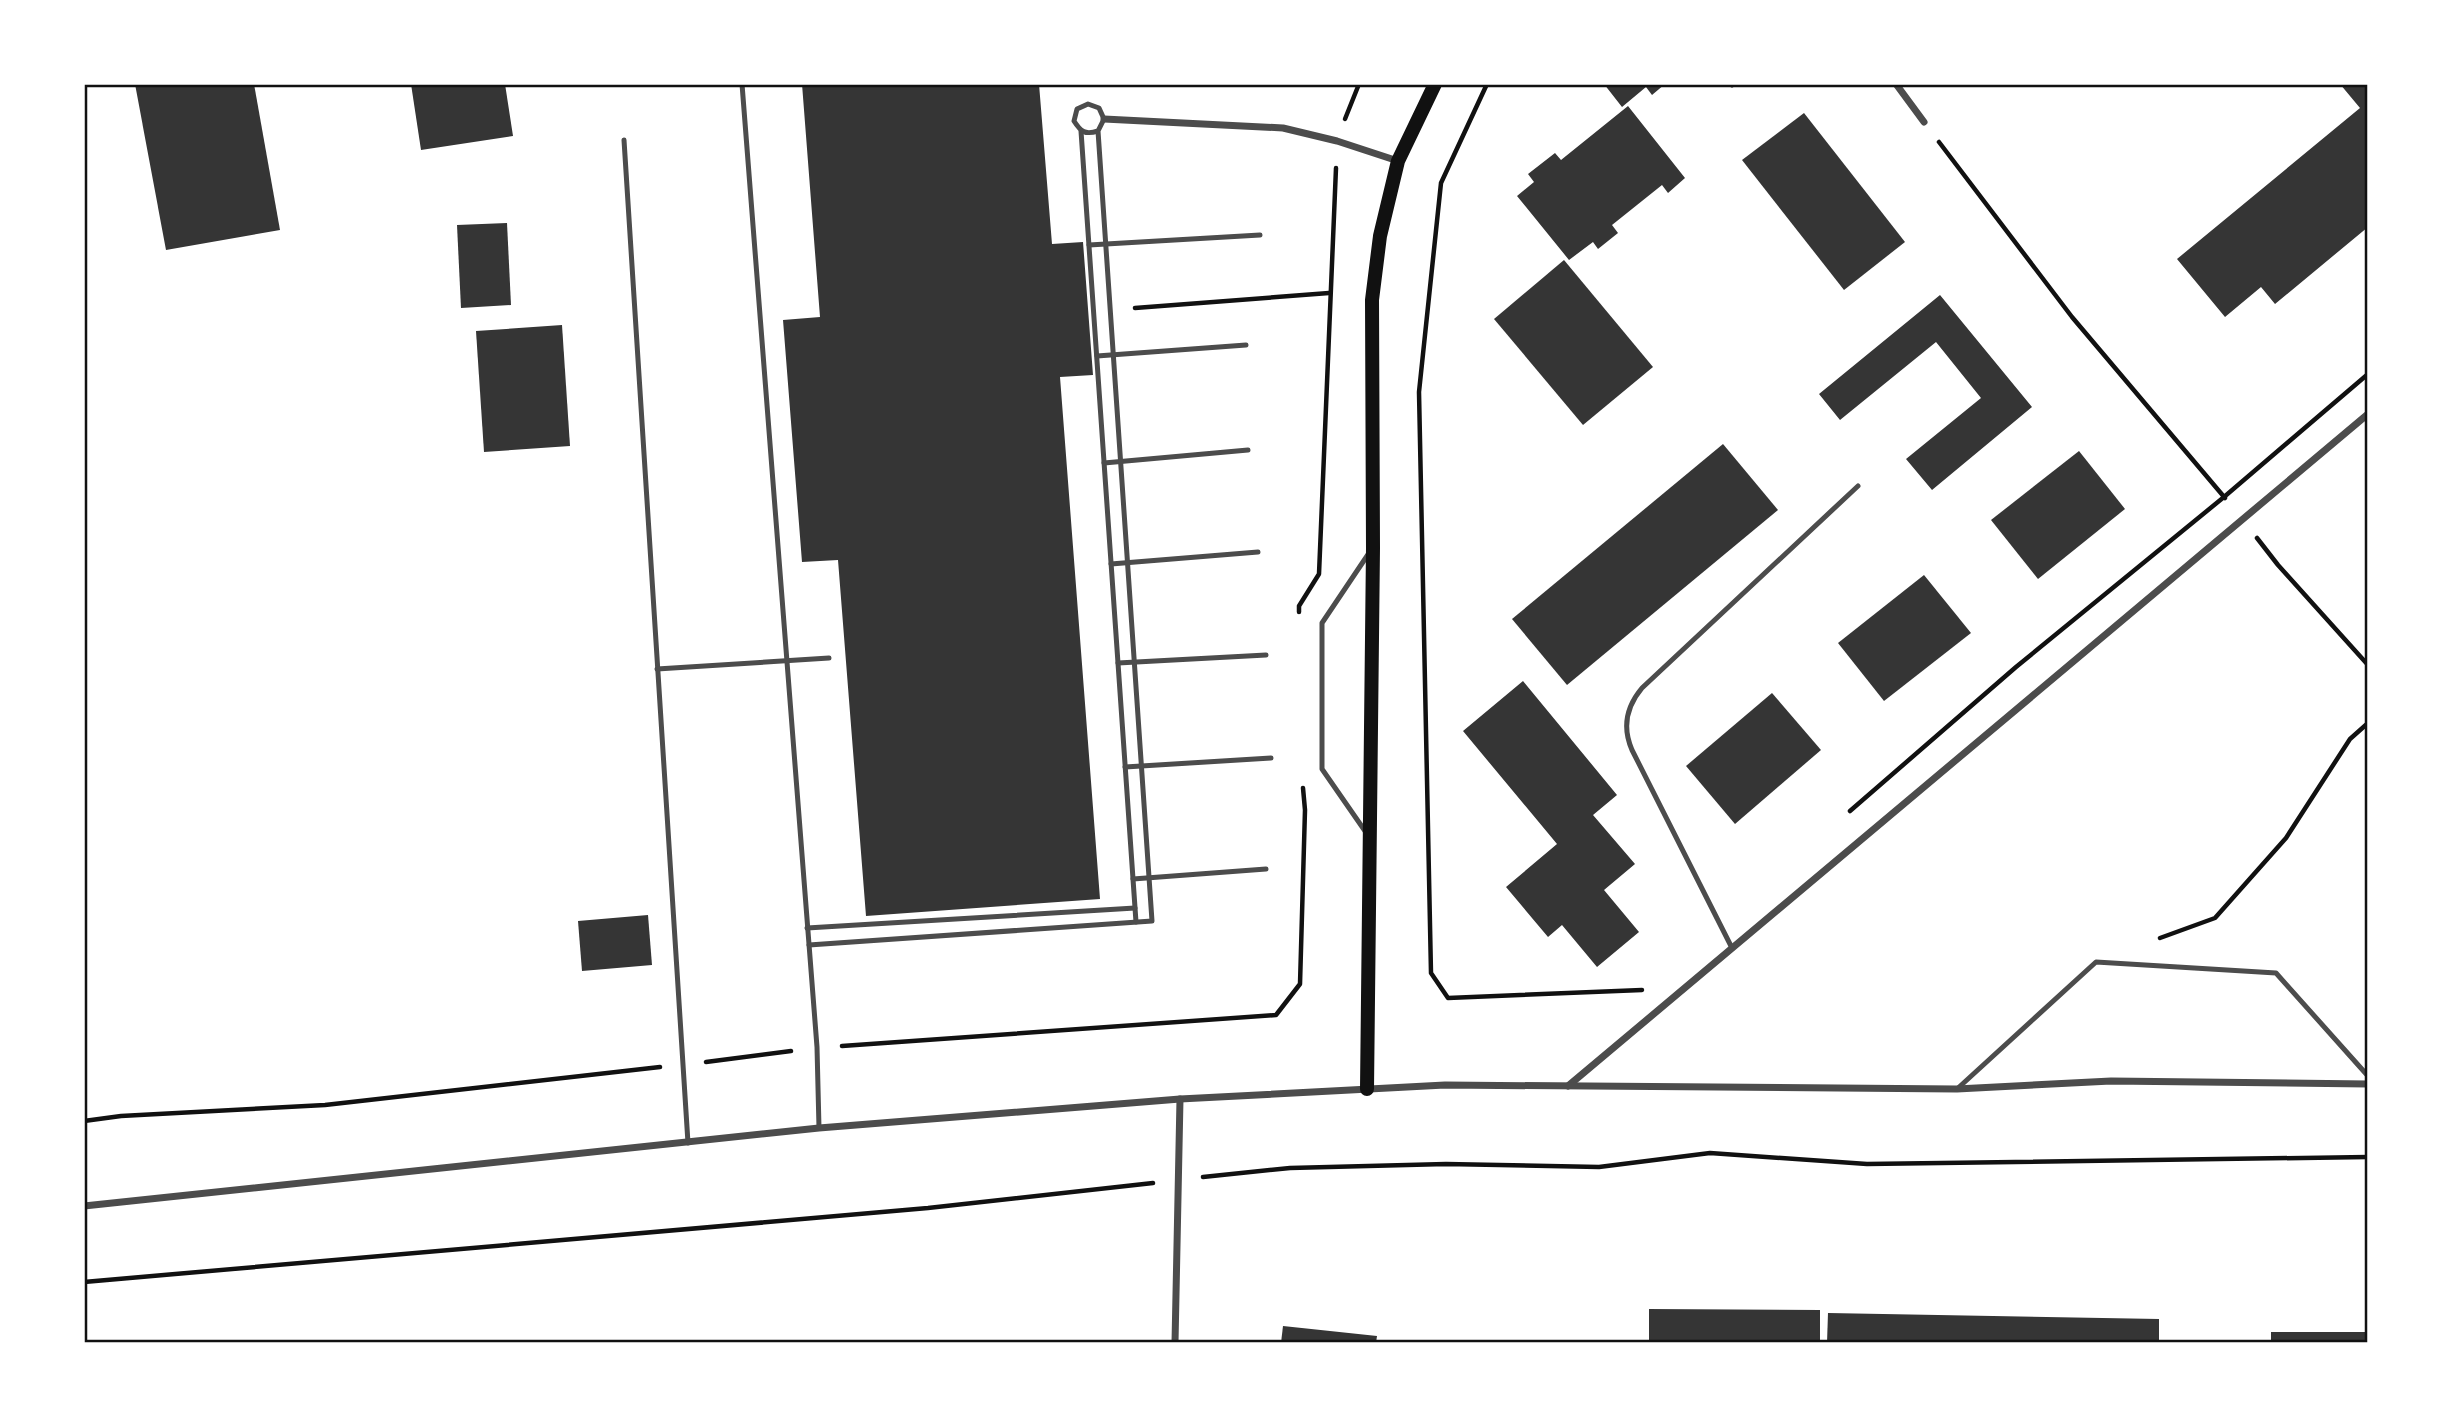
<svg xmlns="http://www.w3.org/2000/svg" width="2452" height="1427" font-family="Manrope,sans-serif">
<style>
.building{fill:#353535}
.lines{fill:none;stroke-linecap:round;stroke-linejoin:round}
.path{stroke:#111;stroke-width:4.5}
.service{stroke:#4c4c4c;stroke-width:5}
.minor{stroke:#4c4c4c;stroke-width:7}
.secondary{stroke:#111;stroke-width:14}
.neatline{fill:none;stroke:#111;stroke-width:2.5}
</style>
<rect width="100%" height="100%" fill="#fff"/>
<!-- building -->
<g class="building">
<path d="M135,84H254L280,230L166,250Z"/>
<path d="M411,84H505L513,136L421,150Z"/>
<path d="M802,84H1039L1052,244L1083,242L1093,375L1060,377L1100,899L866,916L838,560L802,562L783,320L820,317Z"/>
<path d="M1604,84H1665L1652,95L1646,87L1622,107Z"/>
<path d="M2340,84H2368V227L2275,304L2261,287L2225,317L2177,259L2360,108Z"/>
<path d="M1628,106L1685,178L1668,193L1662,185L1612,225L1618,233L1598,249L1593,242L1569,260L1517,196L1534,182L1528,174L1555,153L1561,160Z"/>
<path d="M1804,113L1905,242L1844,290L1742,160Z"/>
<path d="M507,223L511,305L461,308L457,225Z"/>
<path d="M1564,260L1653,367L1583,425L1494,319Z"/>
<path d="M1940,295L2032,407L1932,490L1906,459L1981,398L1936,342L1840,420L1819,394Z"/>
<path d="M562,325L570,446L484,452L476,331Z"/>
<path d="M1723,444L1778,510L1567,685L1512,619Z"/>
<path d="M2079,451L2125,509L2038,579L1991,520Z"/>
<path d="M1924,575L1971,633L1884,701L1838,643Z"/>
<path d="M1523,681L1617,795L1593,815L1635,864L1604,890L1639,932L1597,967L1562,925L1548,937L1506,887L1557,844L1463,731Z"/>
<path d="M1772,693L1821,750L1735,824L1686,766Z"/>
<path d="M648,915L652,965L582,971L578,921Z"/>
<path d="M1649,1309L1820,1310V1343H1649Z"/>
<path d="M1828,1313L2159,1319V1343H1827Z"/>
<path d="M1283,1326L1377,1336L1376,1343H1281Z"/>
<rect x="2271" y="1332" width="97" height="11"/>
</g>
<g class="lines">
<!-- path -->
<g class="path">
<path d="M1487,84L1441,183L1419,392L1431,973L1448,998L1642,990"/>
<path d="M1345,119L1359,84"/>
<path d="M1939,142L2072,317L2225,498"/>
<path d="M1135,308L1329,293"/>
<path d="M2257,538L2278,565L2368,665"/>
<path d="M1299,612V606L1319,574L1336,168"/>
<path d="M1850,811L2016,667L2224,497L2368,374"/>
<path d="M2160,938L2215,918L2286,838L2350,739L2368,723"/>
<path d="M842,1046L1276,1015L1300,984L1305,810L1303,788"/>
<path d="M706,1062L791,1051"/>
<path d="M84,1121L121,1116L325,1105L660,1067"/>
<path d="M1203,1177L1290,1168L1446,1164L1599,1167L1710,1153L1867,1164L2368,1157"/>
<path d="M84,1282L928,1208L1153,1183"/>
</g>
<!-- service -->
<g class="service">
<path d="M742,84L817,1047L819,1128"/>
<path d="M1732,85L1733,84"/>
<path d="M1081,131L1136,922"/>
<path d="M624,140L688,1143"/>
<path d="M1089,245L1260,235"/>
<path d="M1097,356L1246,345"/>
<path d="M1104,463L1248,450"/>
<path d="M1111,564L1258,552"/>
<path d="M1118,663L1266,655"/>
<path d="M657,669L829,658"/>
<path d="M1125,767L1271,758"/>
<path d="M1365,831L1322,769V623L1369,553"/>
<path d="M1133,879L1266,869"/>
<path d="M807,928L1135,908"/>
<path d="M809,945L1152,921L1098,131L1104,119L1099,108L1088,104L1077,109L1074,121C1081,132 1085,135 1098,131"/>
<path d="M1732,948L1632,750C1622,727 1626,707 1642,688L1858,486"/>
<path d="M1957,1089L2096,962L2276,973L2368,1076"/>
</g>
<!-- minor -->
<g class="minor">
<path d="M1896,84L1924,122"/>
<path d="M1104,119L1283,128L1337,141L1398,161"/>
<path d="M1568,1086L2368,414"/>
<path d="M84,1206L819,1128L1180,1099L1445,1085L1957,1089L2111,1081L2368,1084"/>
<path d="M1175,1343L1180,1099"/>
</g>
<!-- secondary -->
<path class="secondary" d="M1367,1089L1373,548L1372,300L1380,236L1398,161L1435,84"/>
</g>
<!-- border -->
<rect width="2452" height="1427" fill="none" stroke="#ffffff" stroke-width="172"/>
<rect x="86" y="86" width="2280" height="1255" class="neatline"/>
</svg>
